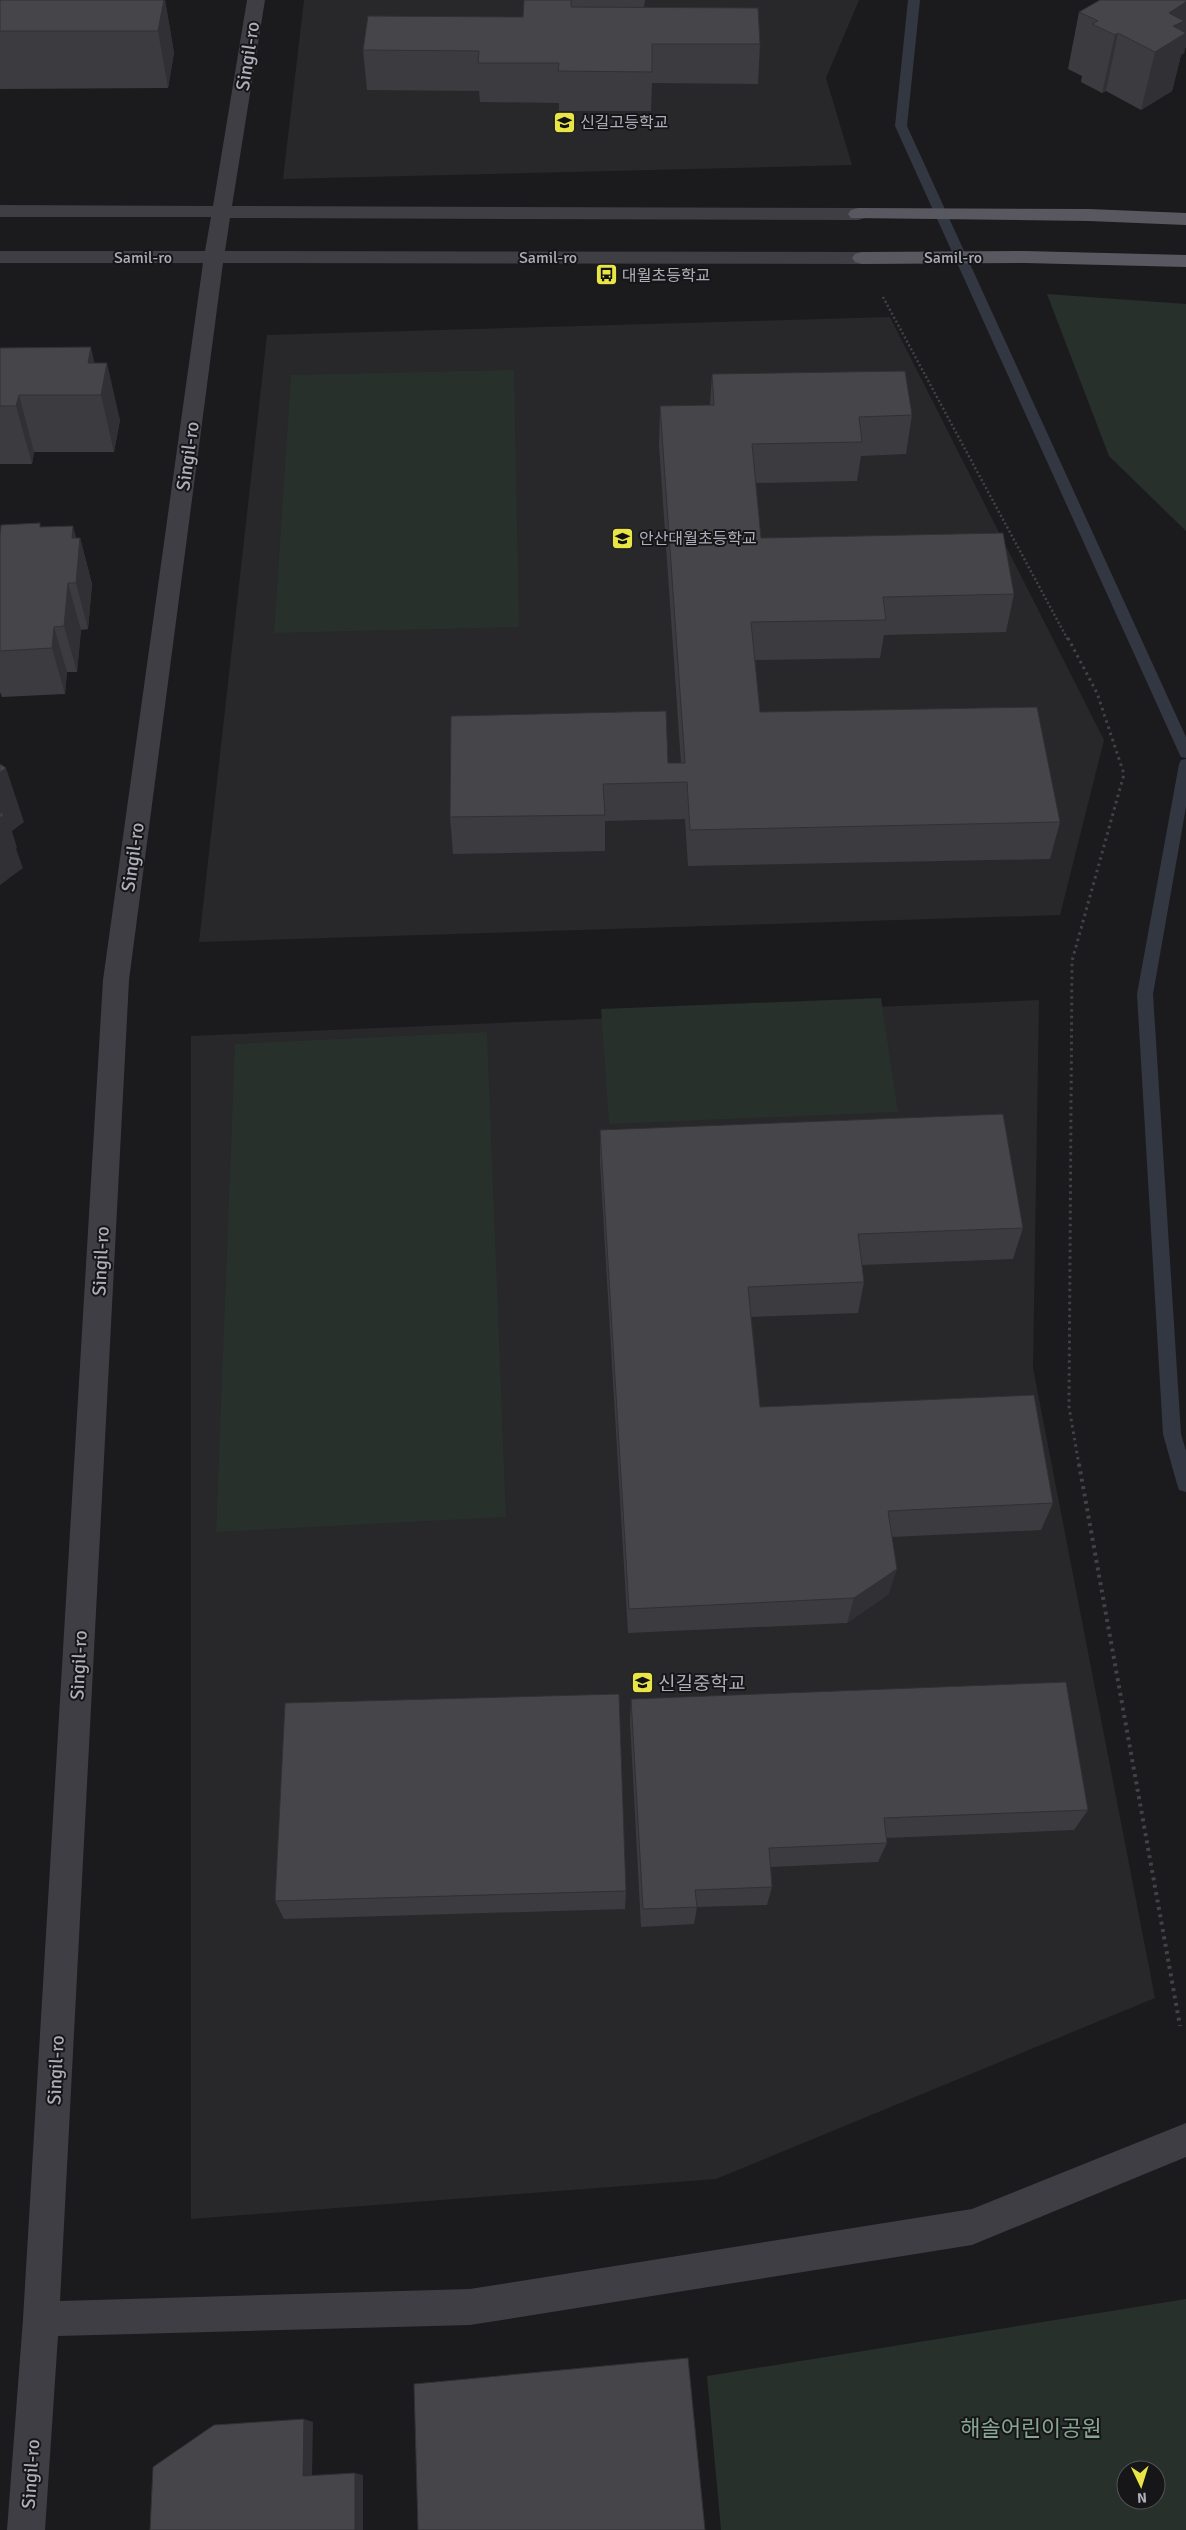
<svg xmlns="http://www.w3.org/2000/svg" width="1186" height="2530" font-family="Signika,'Noto Sans KR',sans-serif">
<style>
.built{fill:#28272a}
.green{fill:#27302b;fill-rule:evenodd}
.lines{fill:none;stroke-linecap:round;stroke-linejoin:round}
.stream{fill:#333742;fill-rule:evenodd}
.path-far2{stroke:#424249;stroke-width:2.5;stroke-dasharray:2 2.5;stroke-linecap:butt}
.path-far1{stroke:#424249;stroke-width:3;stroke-dasharray:2.5 4;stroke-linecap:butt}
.path{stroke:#424249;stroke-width:4;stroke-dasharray:3 4.5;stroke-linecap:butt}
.minor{fill:#3f3e44;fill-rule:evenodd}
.major{fill:#595860;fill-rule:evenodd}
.wall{fill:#3c3b40}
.shaded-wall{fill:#313034}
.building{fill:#46454a;stroke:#313034}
.labels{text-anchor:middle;stroke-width:4;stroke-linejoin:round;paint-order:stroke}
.far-poi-label{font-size:16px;fill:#aeaebb;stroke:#161618;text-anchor:start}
.far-street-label{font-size:16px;fill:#aeaebb;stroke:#161618}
.street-label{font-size:19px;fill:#aeaebb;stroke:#161618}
.poi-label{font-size:19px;fill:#aeaebb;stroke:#161618;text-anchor:start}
.near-park-label{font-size:22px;fill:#86a592;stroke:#161618}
</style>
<rect width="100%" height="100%" fill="#1b1b1d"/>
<!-- built -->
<g class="built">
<path d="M304,0H859L826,78L852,165L283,179Z"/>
<path d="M890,317L1104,740L1060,915L199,942L267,335Z"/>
<path d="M1039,1000L1033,1368L1155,1998L716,2179L191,2219V1036Z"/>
</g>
<!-- green -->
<g class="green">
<path d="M1047,294L1186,304V531L1109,456Z"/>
<path d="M514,370L519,627L274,633L291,375Z"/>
<path d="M881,998L898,1112L609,1124L601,1009Z"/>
<path d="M487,1032L506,1517L216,1532L235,1044Z"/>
<path d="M1186,2299V2530H721L707,2376ZM1126,2470H1156V2500H1126Z"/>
</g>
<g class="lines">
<!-- stream -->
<g class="stream">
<path d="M908,0H920L907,126L1186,737V758L1181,757L1179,753L895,126Z"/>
<path d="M1186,759V807L1153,994L1181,1434L1186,1451V1492L1179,1490L1177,1484L1163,1434L1137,994L1179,764L1181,760Z"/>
</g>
<!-- path-far2 -->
<path class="path-far2" d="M883,297L1068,640"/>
<!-- path-far1 -->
<path class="path-far1" d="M1068,638L1097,693L1124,774L1072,961L1069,1407L1079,1465"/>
<!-- path -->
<path class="path" d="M1079,1464L1180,2026"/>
<!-- minor -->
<path class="minor" d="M247,0H265L232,206L858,208L865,210L868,214L865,218L858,220L230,218L225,251L862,252L869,254L872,258L869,262L862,264L223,263L129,980L60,2301L470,2289L972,2209L1186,2123V2157L972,2245L470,2325L58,2336L45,2530H7L23,2319L103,980L203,263H0V251H205L211,217H0V205L213,206Z"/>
<!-- major -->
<g class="major">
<path d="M858,208L1089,209L1186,213V225L1089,221L851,218L848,214L851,210Z"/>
<path d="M1025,251L1186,255V267L1025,263L862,264L855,262L852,258L855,254L862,252Z"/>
</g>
</g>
<!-- wall -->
<g class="wall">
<path d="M0,0H165L174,53L168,88L0,89Z"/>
<path d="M524,0H645L644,7L760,44L758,84L652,83L651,111H559V103L480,102L479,91L367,90L363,50L523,17Z"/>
<path d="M1079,12L1185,48L1184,53L1181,55L1172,91L1141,110L1106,91L1102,93L1081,82L1082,76L1068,69Z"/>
<path d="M0,348L95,363L120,420L114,452H34L32,464H0Z"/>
<path d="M712,374L912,415L906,454L861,456L857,481L756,483L761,538L1014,594L1006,632L884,635L880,658L755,660L760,712L1060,822L1050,859L688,866L685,819L605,821V851L453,854L450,817L668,763H681L659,445L660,406L710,405Z"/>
<path d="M41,527L76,538H80L92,584L88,629L81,630L77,672H67L65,694L2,697L0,692V535Z"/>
<path d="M600,1130L1023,1228L1013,1259L862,1265L864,1282L858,1313L751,1317L760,1407L1053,1503L1041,1530L892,1537L889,1594L847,1623L628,1633L600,1163Z"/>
<path d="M631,1699L1088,1810L1074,1830L886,1838L887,1843L878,1862L771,1867L772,1887L767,1905L697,1907L694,1924L641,1927L630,1721Z"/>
<path d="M626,1891L625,1909L284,1919L275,1901Z"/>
</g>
<!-- shaded-wall -->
<g class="shaded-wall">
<path d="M164,0H165L174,53L168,88L158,31Z"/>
<path d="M1186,2V48H1185L1184,53L1181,55L1172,91L1141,110L1155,52L1169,13Z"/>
<path d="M1118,33L1106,91L1102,93L1115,35Z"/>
<path d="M91,347L101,393L107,363L120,420L114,452L101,395L88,363Z"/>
<path d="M19,395L34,452L32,464L16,406Z"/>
<path d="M73,526L79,548L80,538L92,584L88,629L76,583L72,538Z"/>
<path d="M68,583L81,630L77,672L64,626Z"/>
<path d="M54,627L67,672L65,694L52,648Z"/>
<path d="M6,768L24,822L12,831L17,848L16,849L23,868L0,885V773Z"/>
<path d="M897,1569L889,1594L847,1623L854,1598Z"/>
<path d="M304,2419L313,2422L312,2477L303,2476Z"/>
<path d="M355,2473L363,2475V2530H355Z"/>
</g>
<!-- building -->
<g class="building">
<path d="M0,0H164L158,31H0Z"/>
<path d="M524,0H571V7L758,8L760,44H652V72L558,71L559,63H478L479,51L363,50L368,16L523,17Z"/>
<path d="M1100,0H1186V2L1169,13L1184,21L1173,26L1186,33L1155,52L1118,33L1115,35L1092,24L1098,21L1079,12Z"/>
<path d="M91,347L88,363H107L101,395H19L16,406H0V348Z"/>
<path d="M905,371L912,415L859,417L862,442L752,444L761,538L1003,533L1014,594L883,597L886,620L751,622L760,712L1037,707L1060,822L690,830L687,782L603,784L605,815L450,817L451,716L666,711L668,763H685L660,406L714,405L712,374Z"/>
<path d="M40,523V527L73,526L72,538H80L76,583H68L64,626L54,627L52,648L0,651V535L1,525Z"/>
<path d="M0,764L6,768L0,773Z"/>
<path d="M0,812L4,815L0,818Z"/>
<path d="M1003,1114L1023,1228L858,1234L864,1282L748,1287L760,1407L1034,1395L1053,1503L888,1511L897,1569L854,1598L629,1609L600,1130Z"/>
<path d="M1066,1682L1088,1810L884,1818L887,1843L769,1848L772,1887L695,1890L697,1907L643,1909L631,1699Z"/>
<path d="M619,1694L626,1891L275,1901L285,1703Z"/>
<path d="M688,2358L705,2530H418L414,2384Z"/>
<path d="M304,2419L303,2476L355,2473V2530H150L153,2467L214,2425Z"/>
</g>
<!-- icons -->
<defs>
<symbol id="school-square" viewBox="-11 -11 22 22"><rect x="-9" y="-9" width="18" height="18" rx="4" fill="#e9e547" stroke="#161618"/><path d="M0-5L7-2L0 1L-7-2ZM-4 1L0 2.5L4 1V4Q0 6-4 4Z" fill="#111"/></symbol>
<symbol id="bus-square" viewBox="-11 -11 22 22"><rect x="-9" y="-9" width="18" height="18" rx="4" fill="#e9e547" stroke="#161618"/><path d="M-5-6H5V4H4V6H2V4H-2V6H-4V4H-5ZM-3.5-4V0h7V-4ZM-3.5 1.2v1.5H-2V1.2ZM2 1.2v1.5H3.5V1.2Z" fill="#111"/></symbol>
</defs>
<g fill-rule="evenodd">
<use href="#school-square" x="552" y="110" width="25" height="25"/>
<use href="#bus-square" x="594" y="262" width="25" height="25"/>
<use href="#school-square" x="610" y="526" width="25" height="25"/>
<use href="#school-square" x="630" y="1670" width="25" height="25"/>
</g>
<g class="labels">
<!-- far-poi labels -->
<g class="far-poi-label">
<text x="580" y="128">신길고등학교</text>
<text x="622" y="281">대월초등학교</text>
<text x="639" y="544">안산대월초등학교</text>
</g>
<!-- far-street labels -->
<g class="far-street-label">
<text x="143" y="263">Samil-ro</text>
<text x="548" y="263">Samil-ro</text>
<text x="953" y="263">Samil-ro</text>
</g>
<!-- street labels -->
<g class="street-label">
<text transform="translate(247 56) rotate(-81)" y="7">Singil-ro</text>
<text transform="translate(187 456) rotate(-82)" y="7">Singil-ro</text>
<text transform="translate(132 857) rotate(-82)" y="7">Singil-ro</text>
<text transform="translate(100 1261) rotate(-87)" y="7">Singil-ro</text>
<text transform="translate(78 1665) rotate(-87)" y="7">Singil-ro</text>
<text transform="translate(55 2070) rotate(-87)" y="7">Singil-ro</text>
<text transform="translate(30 2474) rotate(-86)" y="7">Singil-ro</text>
</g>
<!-- poi labels -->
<g class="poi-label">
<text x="658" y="1690">신길중학교</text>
</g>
<!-- near-park labels -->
<g class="near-park-label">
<text x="1031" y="2436">해솔어린이공원</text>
</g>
</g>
<!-- north arrow -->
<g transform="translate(1141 2485) rotate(176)"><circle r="24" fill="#161618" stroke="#535359"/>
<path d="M0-4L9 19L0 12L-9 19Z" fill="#e9e547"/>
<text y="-8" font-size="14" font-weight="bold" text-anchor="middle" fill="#aeaebb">N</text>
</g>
</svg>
